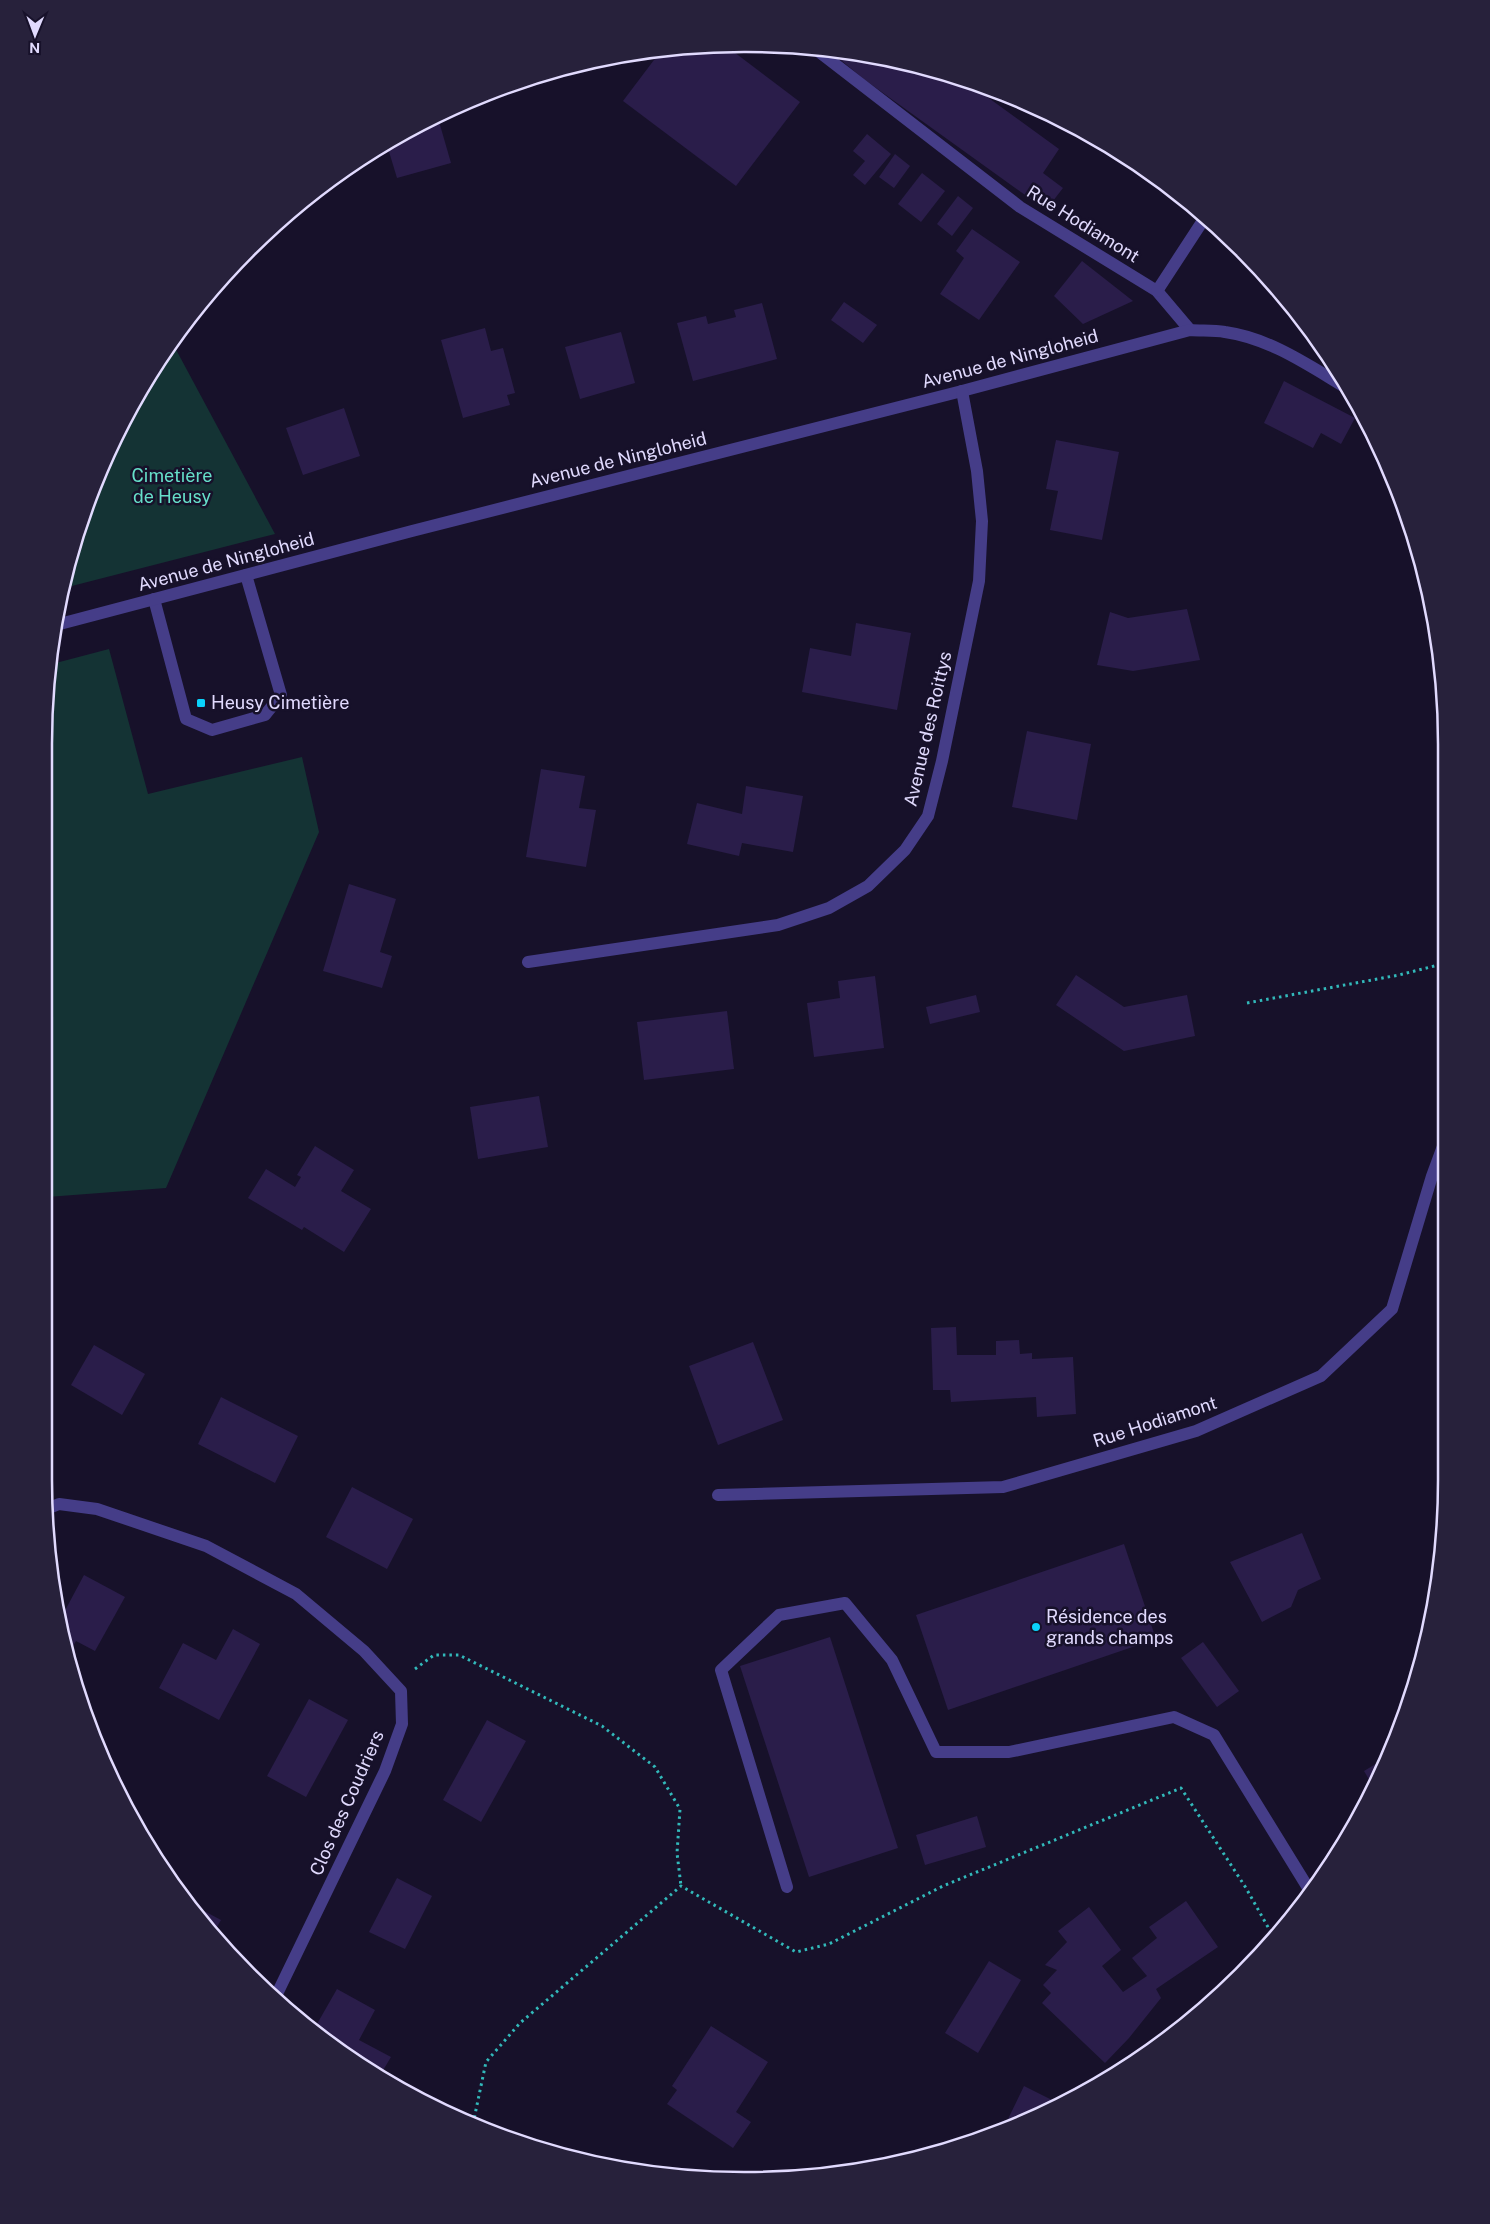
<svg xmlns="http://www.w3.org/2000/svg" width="1490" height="2224" font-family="'Public Sans',sans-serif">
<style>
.green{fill:#143334}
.building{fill:#2a1d4a}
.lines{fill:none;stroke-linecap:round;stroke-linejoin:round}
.path{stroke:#32b9ba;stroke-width:3;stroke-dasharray:2.5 4;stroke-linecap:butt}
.service{stroke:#453d88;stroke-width:12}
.minor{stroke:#453d88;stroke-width:12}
.poi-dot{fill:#0ad2fb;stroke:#17112a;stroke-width:2}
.labels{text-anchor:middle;stroke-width:5;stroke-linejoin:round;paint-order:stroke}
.street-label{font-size:18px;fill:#e1dafe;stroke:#17112a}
.park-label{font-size:18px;fill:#66dfc9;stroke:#17112a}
.poi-label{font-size:18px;fill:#e1dafe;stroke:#17112a;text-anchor:start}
.rim{fill:none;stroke:#e1dafe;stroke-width:2.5}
</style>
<rect width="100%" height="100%" fill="#17112a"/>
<!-- green -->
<g class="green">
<path d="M173,344L275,534L64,588L116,435Z"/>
<path d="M109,649L148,794L302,757L319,832L166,1188L47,1197L44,745L52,664Z"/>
</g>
<!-- building -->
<g class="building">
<path d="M726,46L800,102L736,186L623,101L660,52Z"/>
<path d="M831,52L882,57L968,83L1059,149L1043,173L1063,188L1046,210L865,80Z"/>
<path d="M438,118L451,163L397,178L387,145Z"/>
<path d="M867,134L891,154L865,185L853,175L865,161L853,151Z"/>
<path d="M895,154L910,166L894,188L879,177Z"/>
<path d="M922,173L945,191L921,222L898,204Z"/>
<path d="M958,196L973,208L952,236L937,224Z"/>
<path d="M972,229L1020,262L979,320L940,294L964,258L956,251Z"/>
<path d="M1082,261L1133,301L1083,324L1054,296Z"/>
<path d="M844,302L877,325L863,343L831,320Z"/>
<path d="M762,303L777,359L693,381L677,323L706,316L708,324L736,317L734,310Z"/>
<path d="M485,328L491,351L503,348L515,393L507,395L510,405L463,418L441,340Z"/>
<path d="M621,332L635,383L580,399L565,347Z"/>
<path d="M1284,381L1355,418L1341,444L1321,433L1313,448L1264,423Z"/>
<path d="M344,408L360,456L303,475L286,428Z"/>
<path d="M1056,440L1119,452L1102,540L1050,530L1058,491L1046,489Z"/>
<path d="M1187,609L1200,660L1133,671L1097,665L1110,612L1128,618Z"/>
<path d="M856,623L911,633L897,710L802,692L810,648L851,656Z"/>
<path d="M1027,731L1091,744L1077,820L1012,807Z"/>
<path d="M541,769L585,776L579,808L596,810L586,867L526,857Z"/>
<path d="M746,786L803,796L793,852L742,843L739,856L687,844L697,803L742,814Z"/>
<path d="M349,884L396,899L380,952L392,956L382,988L323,971Z"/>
<path d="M1076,975L1124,1007L1187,995L1195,1036L1124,1051L1056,1005Z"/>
<path d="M875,976L884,1048L814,1057L807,1003L840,998L838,981Z"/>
<path d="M976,995L980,1012L930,1024L926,1007Z"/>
<path d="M727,1011L734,1069L644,1080L637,1022Z"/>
<path d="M539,1096L548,1147L478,1159L470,1107Z"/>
<path d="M315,1146L354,1170L341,1191L371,1209L344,1252L304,1227L302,1230L248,1198L266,1169L295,1187L301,1177L297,1175Z"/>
<path d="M956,1327L957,1355H996V1341L1019,1340L1020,1354L1032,1353V1359L1073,1357L1076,1414L1037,1417L1036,1397L951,1402L950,1390H933L931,1328Z"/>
<path d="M753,1342L783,1420L718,1445L689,1366Z"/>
<path d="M94,1345L145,1374L122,1415L71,1385Z"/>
<path d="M221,1397L298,1436L275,1483L198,1444Z"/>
<path d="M352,1487L413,1519L387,1569L326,1537Z"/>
<path d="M1302,1533L1321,1579L1298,1590L1291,1607L1262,1622L1230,1562Z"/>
<path d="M1124,1544L1156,1639L948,1710L916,1615Z"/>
<path d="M84,1575L125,1597L95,1651L76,1641L69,1653L61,1618Z"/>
<path d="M233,1629L260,1644L219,1720L159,1688L183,1643L216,1660Z"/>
<path d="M830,1637L898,1848L809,1877L740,1666Z"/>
<path d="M1203,1642L1239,1691L1217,1707L1181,1658Z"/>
<path d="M309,1699L348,1720L306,1797L267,1776Z"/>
<path d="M487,1720L526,1741L481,1822L443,1800Z"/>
<path d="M1384,1759L1379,1775L1374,1788L1364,1771Z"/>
<path d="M977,1816L986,1847L925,1865L916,1835Z"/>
<path d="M397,1878L432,1896L405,1949L369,1932Z"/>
<path d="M1186,1901L1218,1947L1156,1989L1161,1998L1129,2038L1105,2063L1042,2003L1051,1993L1043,1985L1057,1970L1045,1965L1067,1942L1058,1931L1089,1907L1121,1950L1102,1966L1123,1992L1147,1976L1132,1958L1157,1938L1149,1927Z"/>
<path d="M191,1904L221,1920L214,1932Z"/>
<path d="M989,1961L1021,1980L978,2053L945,2033Z"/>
<path d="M337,1989L375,2010L359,2040L391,2057L382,2072L313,2031Z"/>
<path d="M711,2026L768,2062L736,2112L751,2122L733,2148L667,2104L677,2090L672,2086Z"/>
<path d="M1024,2086L1060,2104L1002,2130L1008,2119Z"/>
</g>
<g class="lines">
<!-- path -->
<g class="path">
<path d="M1247,1003L1399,975L1446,963"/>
<path d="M415,1669L434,1655H459L602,1726L655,1767L680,1809L677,1853L681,1886"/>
<path d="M473,2124L486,2062L520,2023L681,1886L796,1952L829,1944L943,1886L1181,1788L1246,1888L1273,1936"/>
</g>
<!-- service -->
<g class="service">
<path d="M154,599L186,719L212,730L265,715L281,695L246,575"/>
<path d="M718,1495L1003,1487L1196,1431L1321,1376L1392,1309L1432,1176L1446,1138"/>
<path d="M787,1887L721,1670L779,1615L845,1603L892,1660L936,1752H1009L1174,1717L1214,1735L1310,1891"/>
</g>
<!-- minor -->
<g class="minor">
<path d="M818,51L1020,207L1157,291L1190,330"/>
<path d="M1157,291L1204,219"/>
<path d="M56,625L412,531L962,391L1190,330C1201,331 1213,330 1225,332C1269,338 1308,365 1345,387"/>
<path d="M528,962L778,925L829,908L868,886L905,850L928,816L942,761L979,581L982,521L977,471L962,391"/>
<path d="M49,1508L59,1504L97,1509L206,1546L296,1594L364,1651L401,1691L402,1724L385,1771L275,1998"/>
</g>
</g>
<!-- markers -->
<g class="poi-dot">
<rect x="196" y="698" width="10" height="10" rx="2.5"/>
<circle cx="1036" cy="1627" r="5"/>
</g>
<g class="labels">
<!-- street labels -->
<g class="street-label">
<text transform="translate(1083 224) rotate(32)" y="6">Rue Hodiamont</text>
<text transform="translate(1010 359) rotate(-15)" y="6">Avenue de Ningloheid</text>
<text transform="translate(618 460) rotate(-14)" y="6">Avenue de Ningloheid</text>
<text transform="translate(226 562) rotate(-15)" y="6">Avenue de Ningloheid</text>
<text transform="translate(928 729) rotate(-77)" y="6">Avenue des Roittys</text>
<text transform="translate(1155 1422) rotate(-18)" y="6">Rue Hodiamont</text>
<text transform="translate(347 1803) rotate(-66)" y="6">Clos des Coudriers</text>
</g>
<!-- park labels -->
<g class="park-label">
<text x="172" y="482">Cimetière<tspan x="172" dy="21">de Heusy</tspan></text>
</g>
<!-- poi labels -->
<g class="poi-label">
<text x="211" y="709">Heusy Cimetière</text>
<text x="1046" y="1623">Résidence des<tspan x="1046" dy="21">grands champs</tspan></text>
</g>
</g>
<!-- crop -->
<path d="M0 0H1490V2224H0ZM744 52H746A692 692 0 0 1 1438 744V1480A692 692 0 0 1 746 2172H744A692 692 0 0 1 52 1480V744A692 692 0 0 1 744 52Z" fill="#27213b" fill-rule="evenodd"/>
<path class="rim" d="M744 52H746A692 692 0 0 1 1438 744V1480A692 692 0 0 1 746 2172H744A692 692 0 0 1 52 1480V744A692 692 0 0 1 744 52Z"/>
<!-- north arrow -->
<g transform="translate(35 35) rotate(181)" stroke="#17112a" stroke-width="4" paint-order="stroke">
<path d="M0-4L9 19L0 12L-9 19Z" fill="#e1dafe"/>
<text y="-8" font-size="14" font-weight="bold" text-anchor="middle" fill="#e1dafe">N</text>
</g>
</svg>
